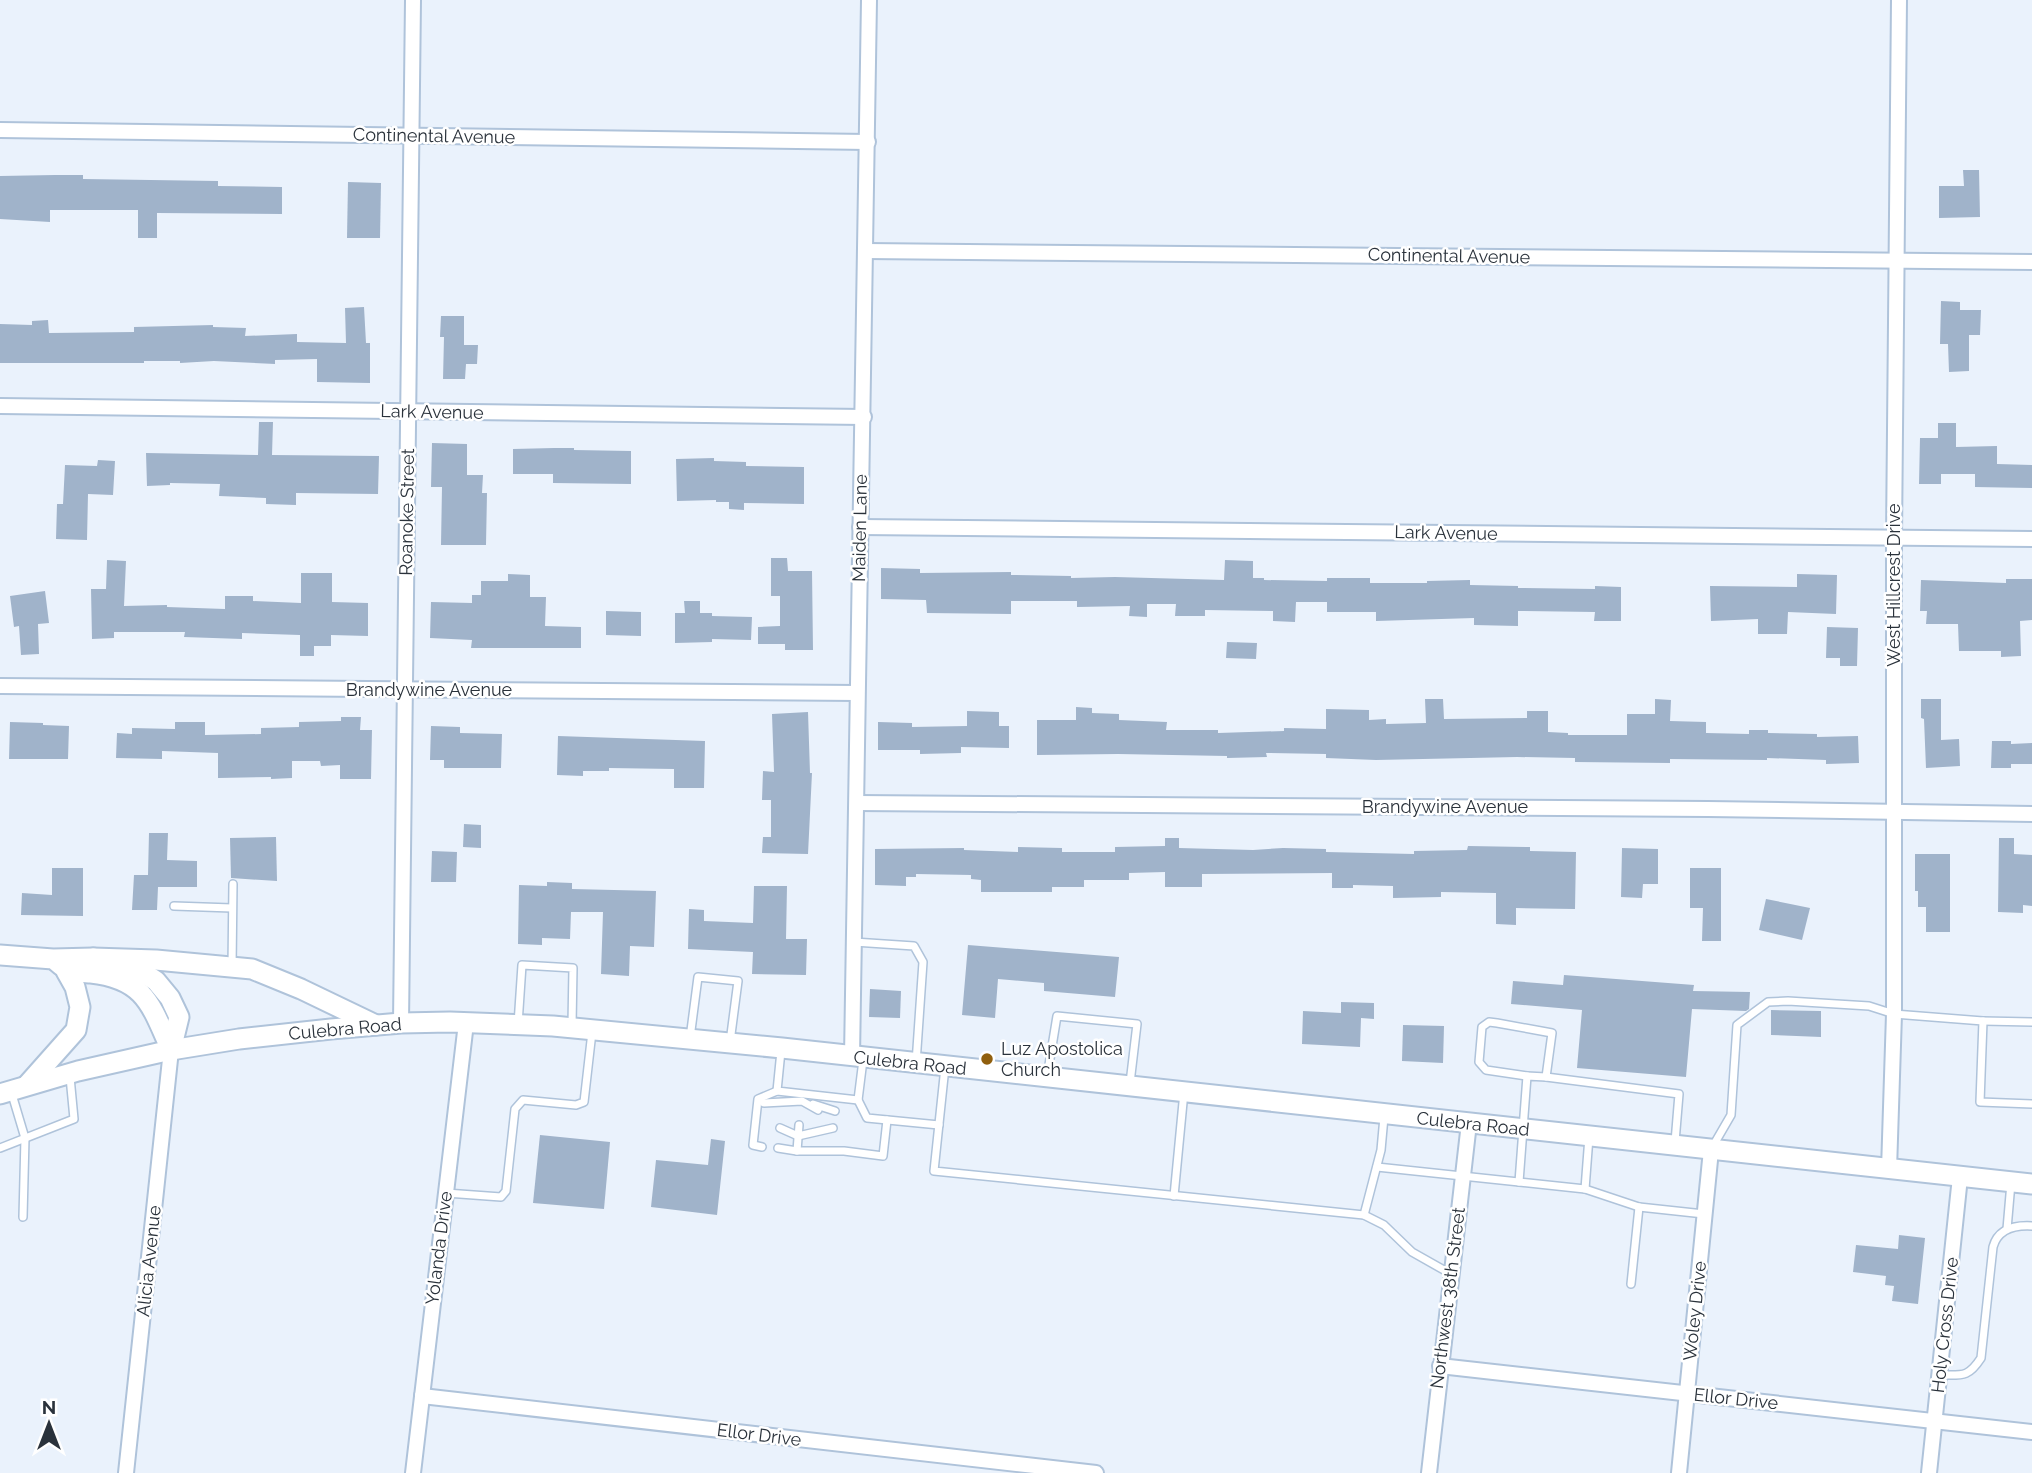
<svg xmlns="http://www.w3.org/2000/svg" width="2032" height="1473" font-family="Raleway,sans-serif">
<style>
.building{fill:#a0b3ca}
.lines{fill:none;stroke-linecap:round;stroke-linejoin:round}
.lane-casing{stroke:#afc3da;stroke-width:10}
.street-casing{stroke:#afc3da;stroke-width:18}
.secondary-casing{stroke:#afc3da;stroke-width:23}
.lane{stroke:#fff;stroke-width:7}
.street{stroke:#fff;stroke-width:14}
.secondary{stroke:#fff;stroke-width:19}
.poi-dot{fill:#905f0e;stroke:#fff;stroke-width:2.5}
.labels{text-anchor:middle;stroke-width:5;stroke-linejoin:round;paint-order:stroke}
.street-label{font-size:18px;fill:#2a323b;stroke:#fff}
.poi-label{font-size:18px;fill:#2a323b;stroke:#fff;text-anchor:start}
</style>
<rect width="100%" height="100%" fill="#eaf2fc"/>
<!-- building -->
<g class="building">
<path d="M1963,170H1979L1980,217L1939,218V186H1964Z"/>
<path d="M55,175H83V179L218,181V186L282,187V214L157,213V238H138V210H50V222L0,219V176Z"/>
<path d="M348,182L381,183L380,238H347Z"/>
<path d="M1941,301L1960,302V310H1981L1980,335H1969V371L1949,372L1948,344H1940Z"/>
<path d="M364,307L366,343H370V383L317,382V359L275,360V364L214,361L180,363V361H144V363H0V324L32,325V321L48,320L49,333L134,332V327L213,325V327L246,328L245,336L297,334V342L346,343L345,308Z"/>
<path d="M441,316H464V345H478L477,364H466L465,379H443L444,337H440Z"/>
<path d="M259,422H273L272,455L379,456L378,494L296,493V505L266,504V498L219,496L220,484L170,483V485L147,486L146,453L258,455Z"/>
<path d="M1938,423H1956V447L1997,446V464L2032,465V488L1975,487V474H1941V484H1919L1920,438H1938Z"/>
<path d="M432,443L467,444V475H483L482,493H487L486,545H441L442,487H431Z"/>
<path d="M554,448H574V450L631,451V484L553,483V474H513V449Z"/>
<path d="M714,458V461L746,462V466L804,467V504L744,503V510L729,509V502H716V500L677,501L676,459Z"/>
<path d="M98,460L115,461L113,495L88,494L87,540L56,539L57,504H63L65,465L97,466Z"/>
<path d="M771,558H787L788,571H812L813,650H785V644H758V627L780,626V596H771Z"/>
<path d="M107,560L126,561L124,606L167,605V607L225,609V596H253V601L301,603V573H332V602L368,603V636L331,635V646H314V656H300V635L242,633V639L184,637L185,632H114V638L92,639L91,589H106Z"/>
<path d="M1225,560L1253,561V578H1264V580L1327,581V578H1370V583H1427V581L1470,580V585L1518,586V588L1595,589V586L1621,587V621H1594L1595,612L1518,611V626L1474,625V618L1376,621V612H1327V602H1296L1295,622L1273,621V611L1205,610V616H1175L1176,604H1147V617L1129,616L1130,606L1077,607V601H1011V614L927,613L926,600L881,599V568L920,569V573L1011,572V575L1071,576V578L1115,577L1224,580Z"/>
<path d="M508,574L530,575V597H546L545,626L581,627V648H471L472,640L430,638L431,602L472,603V595H481V581H508Z"/>
<path d="M1797,574L1837,575L1836,614L1788,612L1787,634H1758V619L1711,621L1710,586L1797,587Z"/>
<path d="M2006,579H2032V620L2020,621L2021,656L2001,657V651H1959L1958,624H1926L1927,611H1920L1921,580L2006,583Z"/>
<path d="M45,591L49,623L38,624L39,654L21,655L19,626L14,627L10,596Z"/>
<path d="M684,601H700V613H712V616L752,617L751,640L712,639V642L675,643V613H685Z"/>
<path d="M606,611L641,612V636L606,635Z"/>
<path d="M1827,627L1858,628L1857,666H1840V658H1826Z"/>
<path d="M1227,642L1257,643L1256,659L1226,658Z"/>
<path d="M1425,699H1443L1444,719L1527,718V711H1548V732L1568,733V735H1627V714H1655V699L1671,700L1670,721L1706,722V733L1749,734V730H1768V733L1817,734V737L1858,736L1859,763L1826,764V760L1767,758V760L1670,759V763L1575,762V758L1517,757L1376,760L1326,758V754L1266,753L1267,757L1227,758V756L1118,754L1037,755V720H1076V707L1092,708V713L1119,714V720L1167,722L1166,730H1218V733L1284,731V728L1326,729V709L1369,710V720L1386,719V724L1426,723Z"/>
<path d="M1921,699H1941V740L1959,739L1960,766L1926,768L1924,719L1921,718Z"/>
<path d="M967,711L999,712V726H1009V748L961,747V753L920,754V750H878V722L912,723V727L967,726Z"/>
<path d="M808,712L810,773H812L808,854L762,853L763,837H771V800H762L763,771L774,772L772,714Z"/>
<path d="M341,717H361L360,730H372L371,779H340V765L321,766L320,761H292V778L271,779V777L218,778V753L162,751V759L116,758L117,733L132,734V728L175,729V722H205V735L261,734V728L299,727V722L341,721Z"/>
<path d="M10,722L43,723V725L69,726L68,759H9Z"/>
<path d="M431,726L460,727V733L502,734L501,768H444V760H430Z"/>
<path d="M558,736L705,741L704,788H674V769L609,768V771H583V776L557,775Z"/>
<path d="M1992,741H2011V744L2032,743V764H2011V768H1991Z"/>
<path d="M464,824L481,825V848L463,847Z"/>
<path d="M149,833H168L167,860L197,861V887H158L157,910H132L134,875H148Z"/>
<path d="M276,837L277,881L231,878L230,838Z"/>
<path d="M1165,838H1179V848L1253,850L1283,848L1326,849V852L1414,854V851L1467,850L1468,846L1530,847V851L1576,852L1575,909L1516,908V925L1496,924V893L1441,892V897L1393,898V886L1353,885V888H1332V873L1202,874V887H1165V872L1129,873V880H1084V887H1052V892H981V880L971,879V875L916,874V877H906V886L875,885V849L964,848V850L1018,852V847L1062,848V852H1115V847L1165,846Z"/>
<path d="M1999,838H2014V854L2032,855V906L2023,905V913L1998,912Z"/>
<path d="M1622,848L1658,849V884H1643L1642,898L1621,897Z"/>
<path d="M432,851L457,852L456,882H431Z"/>
<path d="M1915,854H1950V932H1926V907H1918V891H1915Z"/>
<path d="M52,868H83V916L21,915L22,893L52,895Z"/>
<path d="M1690,868H1721V941H1702L1703,908H1690Z"/>
<path d="M547,882L572,883V889L656,891L654,947L630,946L629,976L601,974L603,912H571L570,939L542,938V945L518,944L519,885L547,886Z"/>
<path d="M754,886H787L786,939H807L806,975L752,974L753,952L688,949L689,909L704,910V921L753,923Z"/>
<path d="M1766,899L1810,908L1802,940L1759,930Z"/>
<path d="M968,945L1119,957L1115,997L1044,991V983L998,979L995,1018L962,1015Z"/>
<path d="M1564,975L1694,985L1693,991L1750,992L1749,1009L1746,1011L1692,1009L1686,1077L1577,1068L1582,1010L1511,1004L1513,981L1563,985Z"/>
<path d="M870,989L901,991L900,1018L869,1017Z"/>
<path d="M1341,1002L1374,1003V1019L1361,1018L1360,1047L1302,1044L1303,1011L1341,1013Z"/>
<path d="M1771,1010L1821,1011V1037L1771,1035Z"/>
<path d="M1403,1025L1444,1026L1443,1063L1402,1061Z"/>
<path d="M540,1135L610,1142L604,1209L533,1203Z"/>
<path d="M711,1139L725,1141L717,1215L651,1207L656,1160L708,1165Z"/>
<path d="M1899,1235L1925,1238L1918,1304L1892,1301L1894,1286L1885,1285L1886,1276L1853,1272L1856,1245L1898,1249Z"/>
</g>
<g class="lines">
<defs>
<g id="lane">
<path d="M174,906L232,908"/>
<path d="M854,942L914,946L923,962L916,1063"/>
<path d="M232,967L233,884"/>
<path d="M1983,1021L2032,1022"/>
<path d="M518,1024L522,965L573,968L572,1025"/>
<path d="M690,1038L698,977L738,981L730,1042"/>
<path d="M781,1051L777,1091L858,1100"/>
<path d="M863,1060L858,1100L867,1118L939,1125"/>
<path d="M945,1067L934,1171L1364,1215L1384,1225L1412,1252L1451,1274"/>
<path d="M1527,1076L1486,1070L1479,1062L1482,1027L1489,1022L1497,1023L1552,1033L1546,1077"/>
<path d="M1047,1077L1057,1016L1137,1024L1130,1083"/>
<path d="M11,1091L25,1138L23,1217"/>
<path d="M764,1103L802,1101L818,1110"/>
<path d="M813,1104L835,1111"/>
<path d="M799,1125L797,1151H844L883,1156L887,1120"/>
<path d="M780,1128L798,1136L833,1128"/>
<path d="M1713,1146L1731,1115L1737,1025L1768,1002L1788,1001L1869,1006L1894,1014L1983,1021L1980,1102L2032,1104"/>
<path d="M762,1147L753,1145L758,1099L777,1091"/>
<path d="M0,1148L74,1119L70,1077"/>
<path d="M778,1148L797,1151"/>
<path d="M1377,1167L1585,1189L1639,1207L1704,1214"/>
<path d="M1519,1182L1527,1076L1546,1077L1679,1094L1675,1142"/>
<path d="M1585,1189L1589,1137"/>
<path d="M446,1193L501,1197L506,1191L515,1109L523,1100L576,1105L584,1102L592,1032"/>
<path d="M1174,1196L1184,1092"/>
<path d="M1364,1215L1381,1150L1384,1117"/>
<path d="M2007,1229L2011,1183"/>
<path d="M1631,1284L1639,1207"/>
<path d="M1940,1375C1962,1375 1968,1378 1981,1358L1993,1247C1998,1229 2015,1225 2032,1226"/>
</g>
<g id="street">
<path d="M0,130L868,142"/>
<path d="M866,251L2032,262"/>
<path d="M0,406L864,417"/>
<path d="M860,527L2032,539"/>
<path d="M0,686L857,693"/>
<path d="M857,803L1708,809L2032,814"/>
<path d="M401,1023L413,0"/>
<path d="M852,1057L869,0"/>
<path d="M1889,1170L1894,1014V538L1899,0"/>
<path d="M1440,1366L2032,1432"/>
<path d="M422,1396L1096,1473"/>
<path d="M126,1473L171,1050"/>
<path d="M413,1473L466,1023"/>
<path d="M1429,1473L1469,1123"/>
<path d="M1679,1473L1711,1150"/>
<path d="M1929,1473L1960,1177"/>
</g>
<g id="secondary">
<path d="M0,955L53,959L93,958L136,968L156,981L170,998L179,1017L171,1050"/>
<path d="M93,958L156,960L252,969L301,989L376,1025"/>
<path d="M57,962C69,973 76,972 91,973C145,979 151,1005 171,1050"/>
<path d="M28,1084L76,1030L80,1007L75,987L66,971"/>
<path d="M0,1094L78,1071L171,1050L239,1039L331,1029L401,1023L450,1022L553,1026L782,1048L2032,1184"/>
</g>
</defs>
<!-- lane casing -->
<use href="#lane" class="lane-casing"/>
<!-- street casing -->
<use href="#street" class="street-casing"/>
<!-- secondary casing -->
<use href="#secondary" class="secondary-casing"/>
<!-- lane -->
<use href="#lane" class="lane"/>
<!-- street -->
<use href="#street" class="street"/>
<!-- secondary -->
<use href="#secondary" class="secondary"/>
</g>
<!-- markers -->
<circle class="poi-dot" cx="987" cy="1059" r="7"/>
<g class="labels">
<!-- street labels -->
<g class="street-label">
<text transform="translate(434 136) rotate(1)" y="6">Continental Avenue</text>
<text transform="translate(1449 256) rotate(1)" y="6">Continental Avenue</text>
<text transform="translate(432 412) rotate(1)" y="6">Lark Avenue</text>
<text transform="translate(407 512) rotate(-89)" y="6">Roanoke Street</text>
<text transform="translate(860 528) rotate(-89)" y="6">Maiden Lane</text>
<text transform="translate(1446 533) rotate(1)" y="6">Lark Avenue</text>
<text transform="translate(1894 585) rotate(-90)" y="6">West Hillcrest Drive</text>
<text x="429" y="696">Brandywine Avenue</text>
<text x="1445" y="813">Brandywine Avenue</text>
<text transform="translate(345 1029) rotate(-5)" y="6">Culebra Road</text>
<text transform="translate(910 1063) rotate(6)" y="6">Culebra Road</text>
<text transform="translate(1473 1124) rotate(6)" y="6">Culebra Road</text>
<text transform="translate(439 1248) rotate(-83)" y="6">Yolanda Drive</text>
<text transform="translate(149 1261) rotate(-84)" y="6">Alicia Avenue</text>
<text transform="translate(1448 1298) rotate(-83)" y="6">Northwest 38th Street</text>
<text transform="translate(1695 1311) rotate(-84)" y="6">Woley Drive</text>
<text transform="translate(1945 1325) rotate(-84)" y="6">Holy Cross Drive</text>
<text transform="translate(1736 1399) rotate(6)" y="6">Ellor Drive</text>
<text transform="translate(759 1435) rotate(7)" y="6">Ellor Drive</text>
</g>
<!-- poi labels -->
<g class="poi-label">
<text x="1001" y="1055">Luz Apostolica<tspan x="1001" dy="21">Church</tspan></text>
</g>
</g>
<!-- north arrow -->
<g transform="translate(49 1424)" stroke="#ffffff" stroke-width="5" paint-order="stroke">
<path d="M0-5L12 26L0 18L-12 26Z" fill="#2a323b"/>
<text y="-10" font-size="19" font-weight="bold" text-anchor="middle" fill="#2a323b">N</text>
</g>
</svg>
